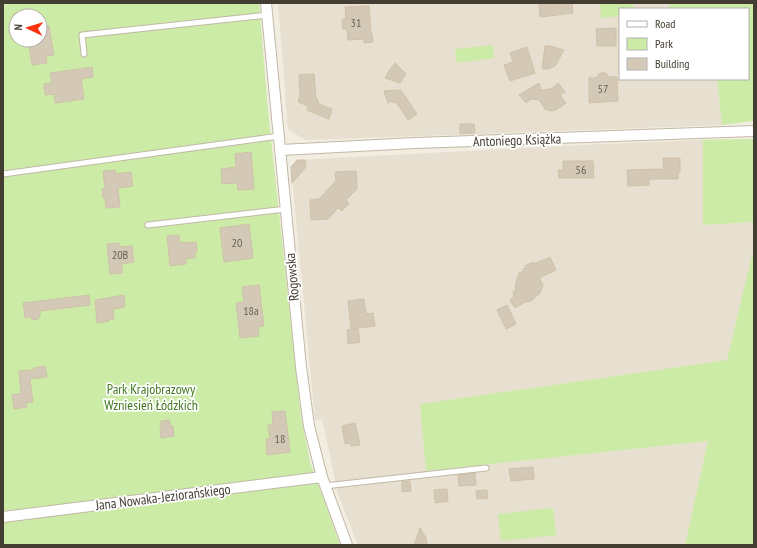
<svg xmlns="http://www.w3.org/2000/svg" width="757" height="548" font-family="'PT Sans Narrow',sans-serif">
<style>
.residential{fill:#e7dfcf}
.green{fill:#cbeba6;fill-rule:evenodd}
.building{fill:#d4c9b6;stroke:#d0c1a9}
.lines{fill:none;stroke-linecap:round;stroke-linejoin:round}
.service-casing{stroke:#c1b8a6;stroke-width:7}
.minor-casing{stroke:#c1b8a6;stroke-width:12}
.service{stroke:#fff;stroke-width:5}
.minor{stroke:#fff;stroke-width:10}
.labels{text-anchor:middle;stroke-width:3.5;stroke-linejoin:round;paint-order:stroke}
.number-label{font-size:12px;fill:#686053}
.street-label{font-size:14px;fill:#443d32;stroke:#fff}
.park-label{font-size:14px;fill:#427921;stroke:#fff}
</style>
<rect width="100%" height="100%" fill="#f2ede1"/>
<!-- residential -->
<g class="residential">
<path d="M278,3H669V9H620V79H717L722,125L305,140L288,129Z"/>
<path d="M703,140V225L754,222V249L727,360L421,404L426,471L708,441L685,545H358L338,494L322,419L315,420L291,167L297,160L602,144Z"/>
</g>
<!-- green -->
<g class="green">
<path d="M3,3H259L268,111L301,417L310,462L340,545H3ZM16,16H40V40H16Z"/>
<path d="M600,3H633L634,9H620V16L601,18Z"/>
<path d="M669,3H754V121L722,125L717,79H748V9H669Z"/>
<path d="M493,45L494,58L457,63L455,49Z"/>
<path d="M740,139H754V222L703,225V140Z"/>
<path d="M752,255H754V545H685L708,441L426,471L420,404L727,360Z"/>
<path d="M553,508L556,535L501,541L498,514Z"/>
</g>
<!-- building -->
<g class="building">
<path d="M539,3H572L573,13L540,17Z"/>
<path d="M369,6L371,34L372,33L373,42L364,43V39L348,40L347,29H343L342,19H346L345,7Z"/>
<path d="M49,26L54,55L46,56L47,63L32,65L28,40H40V28Z"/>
<path d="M616,28V46H597L596,29Z"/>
<path d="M545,46H550L564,50L555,66L548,69L542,68Z"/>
<path d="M527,47L535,73L510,81L504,65L513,62L510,53Z"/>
<path d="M395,63L406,74L400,83L385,78L389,71Z"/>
<path d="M92,67L93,77L81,79L84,99L55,103L54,94L45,95L44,84L52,83L50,73Z"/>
<path d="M600,73H606L609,77H617L618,101L589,103V78H596Z"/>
<path d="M314,74L316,98L318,100L319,104L332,109L329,119L307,110L308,106L298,102L300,95L299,75Z"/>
<path d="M539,83L541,90L551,89L558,83L565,92L560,95L566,103L556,110L551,111L545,109L539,100L531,99L526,103L519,95Z"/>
<path d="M401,90L417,114L408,120L396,102L394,103L392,101L388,103L384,91Z"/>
<path d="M460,124H474L475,133L460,134Z"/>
<path d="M251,152L254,189L238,190L237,183L222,184L221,169L236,167L235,154Z"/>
<path d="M663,158H680V172L678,173V179H649V185L628,186L627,170L664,169Z"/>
<path d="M297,160H305L306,167L292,183L291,167Z"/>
<path d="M563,161H593L594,178H559L558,170H563Z"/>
<path d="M115,170L116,174L131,172L133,186L118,188L120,207L106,208L105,198H103L102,189L105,188L103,171Z"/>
<path d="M356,171L357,189L346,200L349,203L342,211L338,208L328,219L311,220L310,200L319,199L336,181L335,172Z"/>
<path d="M249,224L253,258L224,262L220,228Z"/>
<path d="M179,235L180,243L196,242L197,252L195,253V258L186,259V264L170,266L167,236Z"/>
<path d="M119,243V247L132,246L134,262L122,264V273L110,274L107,244Z"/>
<path d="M550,257L556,270L539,278L543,285L540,293L531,301L525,302L515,308L510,300L514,297L513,292L516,289L515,285L519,273L524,271L523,269L526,267L525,266L533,262L534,264Z"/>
<path d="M259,285L264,326L258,327L259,336L240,338L236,303L244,302L242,287Z"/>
<path d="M89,295L90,305L40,311V316L38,319L32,320V317L25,318L23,303Z"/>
<path d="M124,295L125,307L113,309L114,319L108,320L109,321L97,323L95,300Z"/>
<path d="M364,299L366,314L373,313L375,326L351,329L348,301Z"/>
<path d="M507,305L516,324L506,329L497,310Z"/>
<path d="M358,329L360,342L348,344L347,330Z"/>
<path d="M45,366L47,377L30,379L33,402L26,403L27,407L14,409L12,395L21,393L19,371L34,370V368Z"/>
<path d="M285,411L290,452L267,455L266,439H270L268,425H273L272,412Z"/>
<path d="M169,420L171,426H173L174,436L161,438L160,428H161V421Z"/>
<path d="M355,423L360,445L351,446L350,443L345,444L342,426Z"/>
<path d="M533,467L534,479L511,481L509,469Z"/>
<path d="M475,473L476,485L459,486L458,475Z"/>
<path d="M410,481L411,491L402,492V482Z"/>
<path d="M447,489L448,501L435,503L434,490Z"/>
<path d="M487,490L488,498L477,499L476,491Z"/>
<path d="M420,528L426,538L427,545H414Z"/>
</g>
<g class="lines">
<defs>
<g id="service">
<path d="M84,54L82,35L267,15"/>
<path d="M3,174L279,136"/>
<path d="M148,225L286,209"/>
<path d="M325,486L486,468"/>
</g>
<g id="minor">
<path d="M266,3L301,367L309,426L322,477L347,545"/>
<path d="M281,150L415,143L754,131"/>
<path d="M3,517L322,477"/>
</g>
</defs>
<!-- service casing -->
<use href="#service" class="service-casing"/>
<!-- minor casing -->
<use href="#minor" class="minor-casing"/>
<!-- service -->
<use href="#service" class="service"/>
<!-- minor -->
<use href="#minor" class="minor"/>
</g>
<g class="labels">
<!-- number labels -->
<g class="number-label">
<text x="356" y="27">31</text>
<text x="603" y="93">57</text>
<text x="581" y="174">56</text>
<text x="237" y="247">20</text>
<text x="120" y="259">20B</text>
<text x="251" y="315">18a</text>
<text x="280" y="443">18</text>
</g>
<!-- street labels -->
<g class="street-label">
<text transform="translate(517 140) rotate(-2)" y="5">Antoniego Książka</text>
<text transform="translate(292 277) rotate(-95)" y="5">Rogowska</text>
<text transform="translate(163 497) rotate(-7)" y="5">Jana Nowaka-Jeziorańskiego</text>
</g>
<!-- park labels -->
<g class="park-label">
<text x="151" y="394">Park Krajobrazowy<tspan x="151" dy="16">Wzniesień Łódzkich</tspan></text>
</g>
</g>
<!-- border -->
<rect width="757" height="548" fill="none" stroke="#443d32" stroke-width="8"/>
<!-- legend -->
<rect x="619" y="8" width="130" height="72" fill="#ffffff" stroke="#b4b1ad"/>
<rect x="627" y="21" width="20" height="6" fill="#ffffff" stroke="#b4b1ad"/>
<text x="655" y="28" font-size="12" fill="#443d32">Road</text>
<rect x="627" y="38" width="20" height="12" fill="#cbeba6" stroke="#b4b1ad"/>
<text x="655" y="48" font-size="12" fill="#443d32">Park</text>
<rect x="627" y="58" width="20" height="12" fill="#d4c9b6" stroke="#b4b1ad"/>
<text x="655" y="68" font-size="12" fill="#443d32">Building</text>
<!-- north arrow -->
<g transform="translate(28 28) rotate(274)"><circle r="19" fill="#ffffff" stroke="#b4b1ad"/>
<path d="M0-3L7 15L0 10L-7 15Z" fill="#ff320c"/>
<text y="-6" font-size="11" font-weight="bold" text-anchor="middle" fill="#443d32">N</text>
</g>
</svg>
